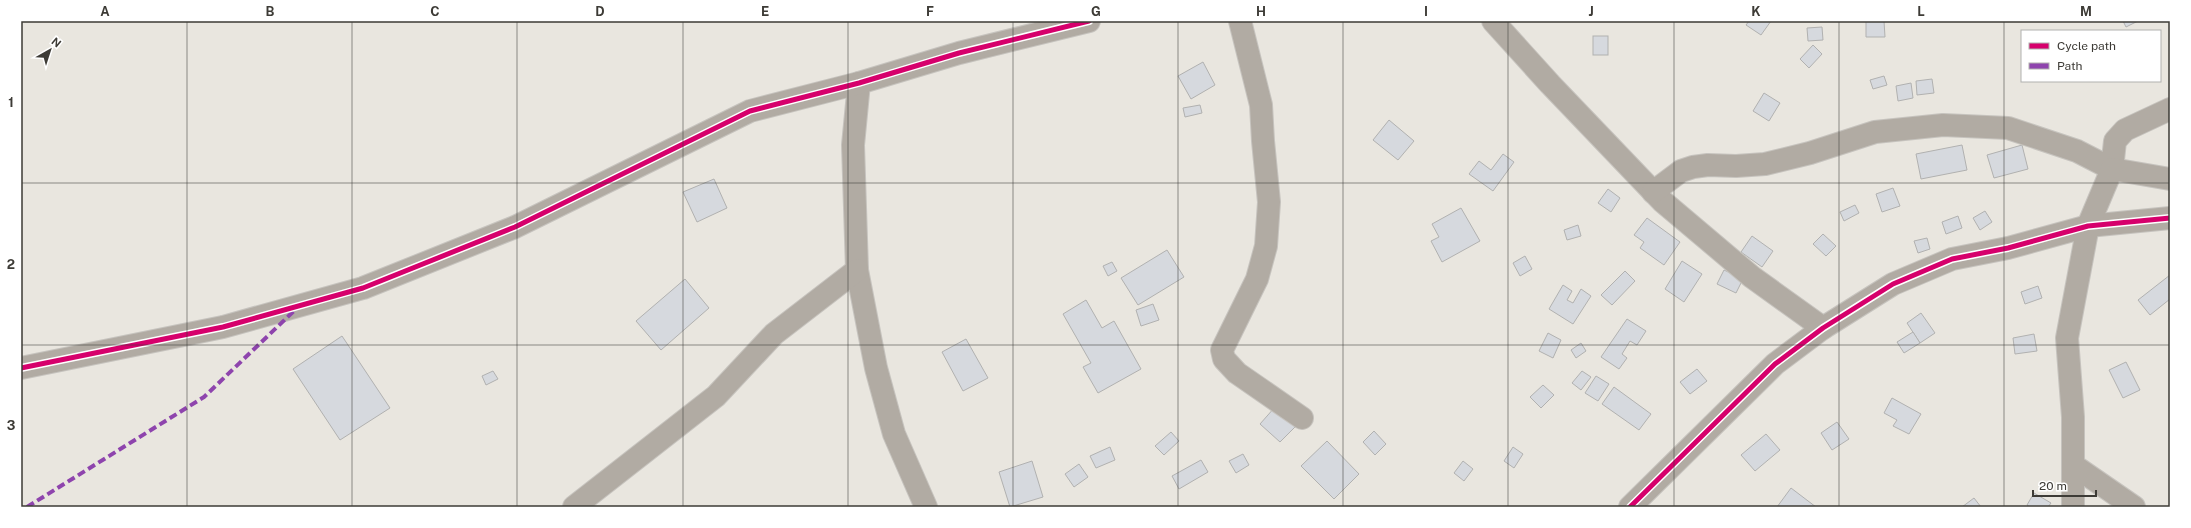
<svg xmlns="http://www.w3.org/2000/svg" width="2191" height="528" font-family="'Public Sans',sans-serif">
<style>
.building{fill:#d6d9de;stroke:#b1b1b0}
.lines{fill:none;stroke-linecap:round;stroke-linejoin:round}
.minor-casing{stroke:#c6c3be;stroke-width:24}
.minor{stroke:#b1aba3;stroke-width:22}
.quiet{stroke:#8e44ad;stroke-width:4;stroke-dasharray:8 4;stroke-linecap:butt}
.cycleway-casing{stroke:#fff;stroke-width:8}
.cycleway{stroke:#d6006c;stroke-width:5}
.grid{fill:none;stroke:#3d3b36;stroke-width:1;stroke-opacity:0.55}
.neatline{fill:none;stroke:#3d3b36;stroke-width:1.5}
.grid-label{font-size:13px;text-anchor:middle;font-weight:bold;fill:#3d3b36}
</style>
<rect width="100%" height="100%" fill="#e9e6df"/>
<!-- building -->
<g class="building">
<path d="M1749,21H1771L1761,35L1746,25Z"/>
<path d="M1866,21H1884L1885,37H1866Z"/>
<path d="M2123,21H2138L2126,27Z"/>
<path d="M1822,27L1823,40L1808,41L1807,28Z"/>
<rect x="1593" y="36" width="15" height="19"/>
<path d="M1813,45L1822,54L1809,68L1800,59Z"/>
<path d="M1203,62L1215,85L1191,99L1178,76Z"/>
<path d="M1884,76L1887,85L1873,89L1870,80Z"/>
<path d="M1932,79L1934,93L1917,95L1916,81Z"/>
<path d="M1911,83L1913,98L1898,101L1896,86Z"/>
<path d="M1764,93L1780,103L1769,121L1753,111Z"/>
<path d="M1200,105L1202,113L1185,117L1183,108Z"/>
<path d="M1389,120L1414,141L1398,160L1373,140Z"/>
<path d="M1962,145L1967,170L1921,179L1916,154Z"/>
<path d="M2022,145L2028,169L1994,178L1987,155Z"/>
<path d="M1503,154L1514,162L1493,191L1469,174L1479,161L1491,170Z"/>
<path d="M714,179L727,208L697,222L683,192Z"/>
<path d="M1893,188L1900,206L1882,212L1876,194Z"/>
<path d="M1608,189L1620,198L1611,212L1598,203Z"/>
<path d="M1855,205L1859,213L1844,221L1840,212Z"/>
<path d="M1461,208L1480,241L1442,262L1431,241L1439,237L1432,224Z"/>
<path d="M1985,211L1992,222L1980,230L1973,218Z"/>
<path d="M1958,216L1962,228L1946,234L1942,222Z"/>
<path d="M1647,218L1680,242L1664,265L1640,248L1644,242L1634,235Z"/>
<path d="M1578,225L1581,236L1567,240L1564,230Z"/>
<path d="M1823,234L1836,246L1826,256L1813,244Z"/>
<path d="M1752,236L1773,251L1762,267L1741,252Z"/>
<path d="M1927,238L1930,249L1918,253L1914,241Z"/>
<path d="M1167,250L1184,277L1138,305L1121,278Z"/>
<path d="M1525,256L1532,269L1520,276L1513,263Z"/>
<path d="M1682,261L1702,274L1684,302L1665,289Z"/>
<path d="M1112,262L1117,271L1108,276L1103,266Z"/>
<path d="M1724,270L1743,279L1736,293L1717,284Z"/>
<path d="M1625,271L1635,281L1612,305L1601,295Z"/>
<path d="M2170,275V299L2150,315L2138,300Z"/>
<path d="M685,279L709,308L661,350L636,321Z"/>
<path d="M1563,285L1572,291L1567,300L1573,303L1581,289L1591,296L1573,324L1549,309Z"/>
<path d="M2038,286L2042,298L2025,304L2021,292Z"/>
<path d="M1086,300L1102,328L1114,321L1141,369L1098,393L1083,367L1091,363L1063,314Z"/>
<path d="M1153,304L1159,320L1141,326L1136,310Z"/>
<path d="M1921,313L1935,333L1920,343L1907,323Z"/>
<path d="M1627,319L1646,331L1637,345L1630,341L1622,354L1627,358L1619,369L1601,357Z"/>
<path d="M1913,332L1920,343L1904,353L1897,342Z"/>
<path d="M1548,333L1561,340L1553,358L1539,351Z"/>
<path d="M2034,334L2037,351L2015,354L2013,338Z"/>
<path d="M342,336L390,408L340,440L293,369Z"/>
<path d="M966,339L988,378L963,391L942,352Z"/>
<path d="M1581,343L1586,351L1576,358L1571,350Z"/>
<path d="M2126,362L2140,390L2123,398L2109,370Z"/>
<path d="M1697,369L1707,381L1690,394L1680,382Z"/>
<path d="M493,371L498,379L486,385L482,376Z"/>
<path d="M1582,371L1591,377L1581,390L1572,383Z"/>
<path d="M1596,376L1609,384L1598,401L1585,393Z"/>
<path d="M1543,385L1554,395L1541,408L1530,397Z"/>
<path d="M1614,387L1651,414L1639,430L1602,404Z"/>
<path d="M1892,398L1921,414L1909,434L1893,426L1897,420L1884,413Z"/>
<path d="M1275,407L1296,426L1280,442L1260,424Z"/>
<path d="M1837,422L1849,439L1832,450L1821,433Z"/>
<path d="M1374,431L1386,444L1375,455L1363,442Z"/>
<path d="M1171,432L1179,441L1164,455L1155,446Z"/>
<path d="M1766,434L1780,450L1755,471L1741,455Z"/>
<path d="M1327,441L1359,474L1334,499L1301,466Z"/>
<path d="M1110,447L1115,460L1096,468L1090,456Z"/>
<path d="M1513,447L1523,454L1514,468L1504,461Z"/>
<path d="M1243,454L1249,465L1236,473L1229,461Z"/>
<path d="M1201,460L1208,472L1179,489L1172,476Z"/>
<path d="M1032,461L1043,497L1010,507L999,472Z"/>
<path d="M1463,461L1473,469L1464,481L1454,473Z"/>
<path d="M1079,464L1088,477L1074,487L1065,474Z"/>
<path d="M1791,488L1816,507H1777Z"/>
<path d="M2034,493L2051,503L2048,507H2030L2027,505Z"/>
<path d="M1974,498L1981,507H1962Z"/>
</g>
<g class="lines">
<defs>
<g id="minor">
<path d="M1240,21L1261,105L1263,141L1269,202L1266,246L1257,279L1222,350L1224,359L1237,373L1302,418"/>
<path d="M1493,21L1550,84L1662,201L1752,277L1823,328"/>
<path d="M859,83L853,145L857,270L876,368L894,434L926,507"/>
<path d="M1653,192L1681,171L1693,167L1708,165L1736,166L1765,164L1810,153L1875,132L1943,125L2008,128L2077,151L2112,169L2115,141L2125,130L2170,109"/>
<path d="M21,368L223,327L363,288L515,227L750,111L859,83L959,53L1089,21"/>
<path d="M2073,465L2134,507"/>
<path d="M574,507L716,396L774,334L857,270"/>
<path d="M1630,507L1775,364L1823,328L1893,284L1952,259L2008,248L2088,226L2170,218"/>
<path d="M2073,507V417L2067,338L2088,226L2112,169L2170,179"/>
</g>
</defs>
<!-- minor casing -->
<use href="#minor" class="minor-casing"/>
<!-- minor -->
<use href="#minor" class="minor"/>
<!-- quiet -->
<path class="quiet" d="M27,507L204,397L297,308"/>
<defs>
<g id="cycleway">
<path d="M21,368L223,327L363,288L515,227L750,111L859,83L959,53L1089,21"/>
<path d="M1630,507L1775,364L1823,328L1893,284L1952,259L2008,248L2088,226L2170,218"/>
</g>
</defs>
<!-- cycleway casing -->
<use href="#cycleway" class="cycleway-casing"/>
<!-- cycleway -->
<use href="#cycleway" class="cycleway"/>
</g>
<!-- grid -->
<path class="grid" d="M187,21V507M352,21V507M517,21V507M683,21V507M848,21V507M1013,21V507M1178,21V507M1343,21V507M1508,21V507M1674,21V507M1839,21V507M2004,21V507M21,183H2170M21,345H2170"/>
<!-- border -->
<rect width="2191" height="528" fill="none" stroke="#ffffff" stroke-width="44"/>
<!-- legend -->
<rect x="2021" y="30" width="140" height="52" fill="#ffffff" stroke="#b1b1af"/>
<rect x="2029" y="43" width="20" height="6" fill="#d6006c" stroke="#b1b1af"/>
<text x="2057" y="50" font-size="12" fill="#3d3b36">Cycle path</text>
<rect x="2029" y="63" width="20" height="6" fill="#8e44ad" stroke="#b1b1af"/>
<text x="2057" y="70" font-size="12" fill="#3d3b36">Path</text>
<!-- north arrow -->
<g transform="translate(50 50) rotate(39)" stroke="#ffffff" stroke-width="3" paint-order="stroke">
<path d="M0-3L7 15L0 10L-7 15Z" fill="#3d3b36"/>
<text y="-6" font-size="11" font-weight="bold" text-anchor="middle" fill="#3d3b36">N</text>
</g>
<!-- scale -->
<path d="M2033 490v6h63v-6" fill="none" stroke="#3d3b36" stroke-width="2"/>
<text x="2039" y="490" font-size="12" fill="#3d3b36" stroke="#ffffff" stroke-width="3" paint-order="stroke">20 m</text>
<rect x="22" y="22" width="2147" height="484" class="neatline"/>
<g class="grid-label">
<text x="105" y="16">A</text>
<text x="270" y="16">B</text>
<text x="435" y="16">C</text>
<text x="600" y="16">D</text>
<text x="765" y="16">E</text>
<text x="930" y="16">F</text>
<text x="1096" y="16">G</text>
<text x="1261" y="16">H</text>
<text x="1426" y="16">I</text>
<text x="1591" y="16">J</text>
<text x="1756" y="16">K</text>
<text x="1921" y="16">L</text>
<text x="2086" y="16">M</text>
<text x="11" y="107">1</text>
<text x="11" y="269">2</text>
<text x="11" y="430">3</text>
</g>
</svg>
